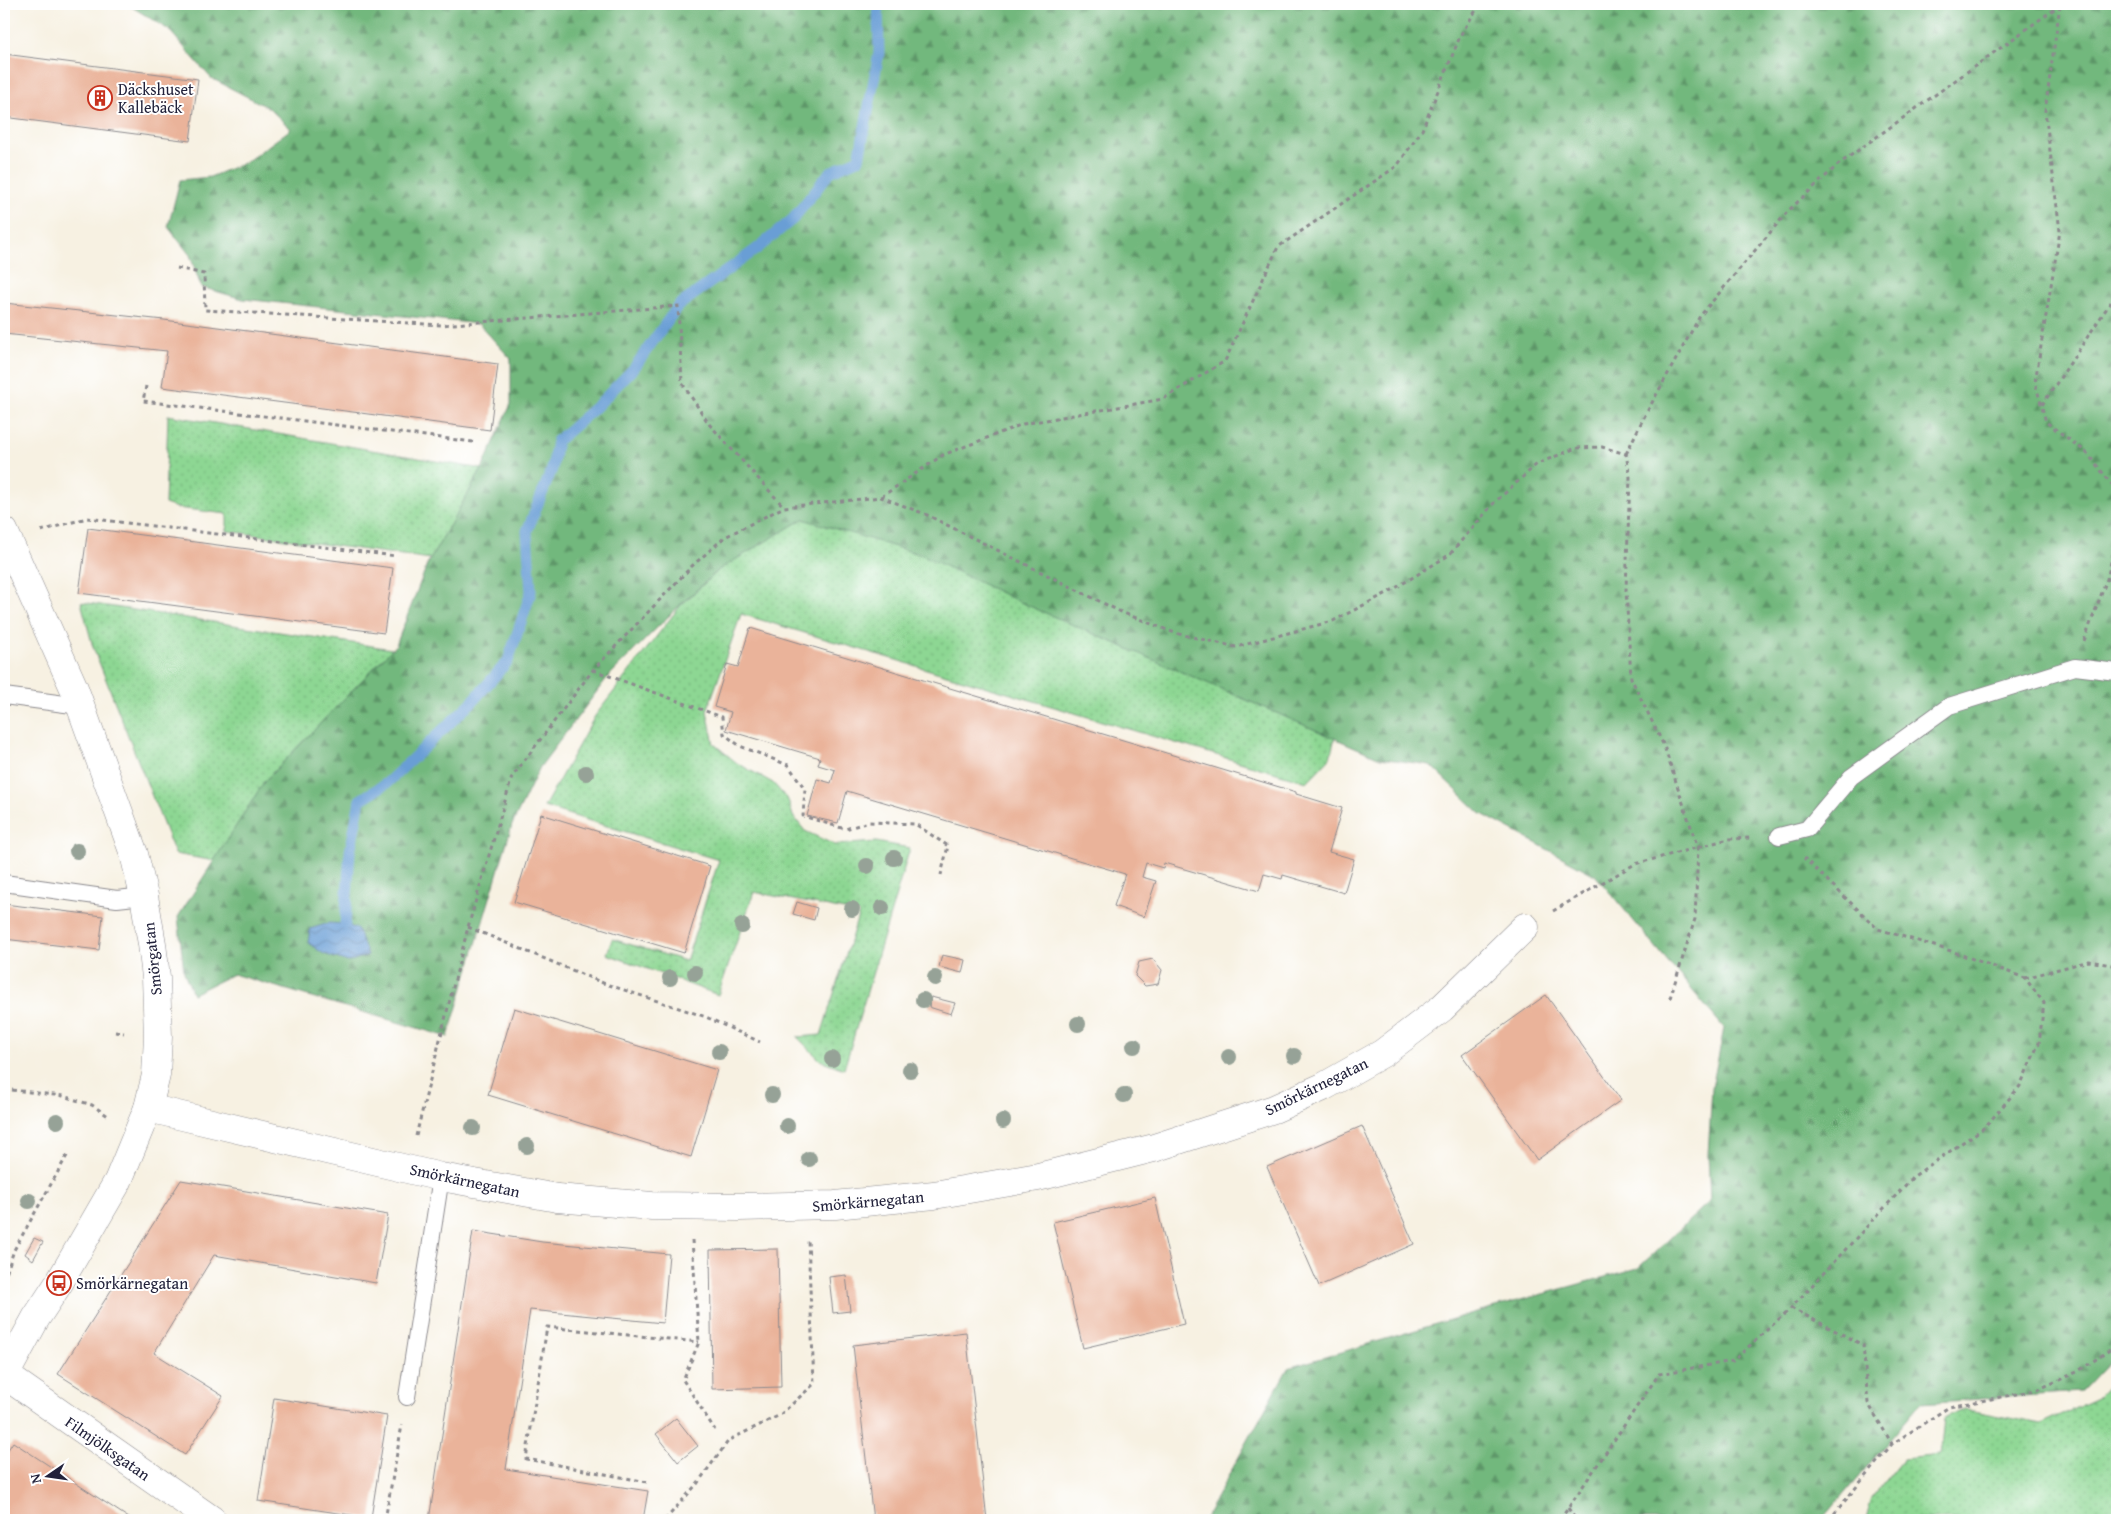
<svg xmlns="http://www.w3.org/2000/svg" width="2121" height="1524" font-family="'Gentium Book Plus',serif">
<style>
.grass{fill:url(#grass-dots);stroke:#587c67}
.forest{fill:url(#forest-firs);stroke:#4a6d5c}
.water{fill:url(#water-waves);stroke:#466088}
.lines{fill:none;stroke-linecap:round;stroke-linejoin:round}
.stream{stroke:#699ed5;stroke-width:11}
.building{fill:#eab39a}
.service-casing{stroke:#8c8a8e;stroke-width:18}
.minor-casing{stroke:#8c8a8e;stroke-width:29}
.path{stroke:#8c8a8e;stroke-width:3;stroke-dasharray:4 4;stroke-linecap:butt}
.service{stroke:#fff;stroke-width:16}
.minor{stroke:#fff;stroke-width:28}
.tree{fill:#96a297}
.labels{text-anchor:middle;stroke-width:4;stroke-linejoin:round;paint-order:stroke}
.poi-label{font-size:16px;fill:#22223b;stroke:#fff;text-anchor:start}
.street-label{font-size:16px;fill:#22223b;stroke:#fff}
</style>
<defs>
<pattern id="grass-dots" width="8" height="8" patternUnits="userSpaceOnUse" patternTransform="scale(1.25)"><rect width="8" height="8" fill="#8dd793"/><path d="M2 2h.1M6 6h.1" fill="none" stroke="#79b880" stroke-width="1.8" stroke-linecap="round"/></pattern>
<pattern id="forest-firs" width="22" height="20" patternUnits="userSpaceOnUse" patternTransform="scale(1.25)"><rect width="22" height="20" fill="#72b87d"/><path d="M5 1l3.5 6h-7zM16 11l3.5 6h-7z" fill="#5d9568"/></pattern>
<pattern id="water-waves" width="16" height="10" patternUnits="userSpaceOnUse" patternTransform="scale(1.25)"><rect width="16" height="10" fill="#699ed5"/><path d="M0 5q4-4 8 0t8 0" fill="none" stroke="#5680ae"/></pattern>
</defs>
<rect width="100%" height="100%" fill="#fff"/>
<filter id="ink" filterUnits="userSpaceOnUse"><feTurbulence type="fractalNoise" baseFrequency=".02" numOctaves="2"/><feDisplacementMap in="SourceGraphic" scale="10" xChannelSelector="R" yChannelSelector="G"/><feConvolveMatrix kernelMatrix="1 2 1 2 8 2 1 2 1" color-interpolation-filters="sRGB"/></filter>
<filter id="wash" filterUnits="userSpaceOnUse"><feTurbulence type="fractalNoise" baseFrequency=".0096" numOctaves="4" result="noise"/><feDisplacementMap in="SourceGraphic" scale="20" xChannelSelector="R" yChannelSelector="G"/><feGaussianBlur stdDeviation="1.12" result="paint"/><feColorMatrix in="noise" values="0 0 0 0 0 0 0 0 0 0 0 0 0 0 0 0 0 1.4 0 .05"/><feComposite in="paint" operator="in"/></filter>
<g filter="url(#wash)">
<rect width="100%" height="100%" fill="#f7f1e2"/>
<!-- grass -->
<g class="grass">
<path d="M168,415L482,469L431,559L227,531V514L177,508L165,504Z"/>
<path d="M803,517L1347,687L1330,758L1307,782L741,614L707,711L714,744L737,763L773,783L788,800L793,816L805,831L835,845L876,842L910,848L844,1069L820,1060L797,1037L821,1035L859,913L754,892L718,995L607,954L612,939L686,961L719,860L544,807L595,716L680,606L720,569Z"/>
<path d="M81,602L392,649L264,782L215,861L175,854L93,647Z"/>
<path d="M2117,1378V1520H1865L1870,1500L1903,1459L1940,1455L1944,1419L1964,1409L2041,1424L2098,1398Z"/>
</g>
<!-- forest -->
<path class="forest" d="M116,4H2117V1354L2081,1392L1921,1403L1822,1520H1204L1288,1368L1473,1313L1638,1268L1710,1201L1708,1155L1712,1088L1724,1028L1595,875L1480,813L1430,765L1380,758L1020,602L922,555L803,519L720,569L680,605L607,678L540,767L512,825L448,1037L233,974L193,994L184,972L178,917L264,782L396,645L427,565L482,469L511,404V359L479,324L243,299L201,287L190,255L168,227L180,180L210,177L246,162L291,129L269,108L211,78L169,30L132,7Z"/>
<!-- water -->
<path class="water" d="M329,923L345,924L357,929L368,955L348,962L324,954L308,943L310,929Z"/>
<g class="lines">
<!-- stream -->
<path class="stream" d="M345,924L350,852L360,800L387,783L472,702L508,661L531,592L527,531L552,469L557,441L597,406L634,368L678,306L758,248L793,219L830,172L859,159L879,53L878,4"/>
</g>
<g id="blocks">
<!-- building -->
<g class="building">
<path d="M4,54L198,79L190,141L4,117Z"/>
<path d="M4,303L164,320L498,364L490,430L162,387L167,351L4,334Z"/>
<path d="M88,528L393,568L384,633L79,593Z"/>
<path d="M750,628L1296,792V794L1342,808L1329,852L1354,859L1344,893L1283,875L1282,879L1264,874L1259,891L1164,863L1163,868L1146,863L1142,877L1156,881L1144,917L1114,906L1125,874L847,791L838,823L807,816L817,779L831,783L835,770L818,765L820,758L726,730L731,712L714,707L727,664L738,667Z"/>
<path d="M541,814L710,866L684,953L514,902Z"/>
<path d="M797,902L817,908L814,920L793,914Z"/>
<path d="M4,904L103,916L99,950L4,939Z"/>
<path d="M942,955L965,960L962,973L939,967Z"/>
<path d="M1153,959L1162,970L1158,984L1145,986L1135,976L1139,962Z"/>
<path d="M1546,995L1621,1100L1537,1160L1462,1055Z"/>
<path d="M931,997L955,1003L951,1014L929,1007Z"/>
<path d="M514,1008L717,1070L691,1157L488,1095Z"/>
<path d="M1362,1126L1414,1244L1319,1286L1267,1167Z"/>
<path d="M181,1180L388,1215L376,1283L214,1255L154,1353L223,1396L185,1455L58,1374Z"/>
<path d="M1155,1198L1184,1324L1083,1348L1053,1222Z"/>
<path d="M473,1231L542,1242L669,1254L663,1323L530,1310L506,1469L648,1491L643,1520H429Z"/>
<path d="M34,1238L43,1242L33,1260L25,1254Z"/>
<path d="M778,1249L781,1387L712,1389L710,1250Z"/>
<path d="M846,1275L850,1311L833,1313L829,1277Z"/>
<path d="M966,1332L987,1520H873L853,1345Z"/>
<path d="M274,1398L387,1416L371,1518L258,1501Z"/>
<path d="M676,1418L698,1446L678,1462L656,1434Z"/>
<path d="M13,1442L132,1520H4V1456Z"/>
</g>
</g>
</g>
<g filter="url(#ink)">
<use href="#blocks" fill-opacity="0" stroke="#8c8a8e" stroke-width="1"/>
<g class="lines">
<defs>
<g id="service">
<path d="M4,696L80,706"/>
<path d="M1779,836L1807,829L1851,777L1949,706L2075,667L2117,672"/>
<path d="M4,883L117,899L144,896"/>
<path d="M407,1397L441,1177"/>
</g>
<g id="minor">
<path d="M4,531L74,688L134,854L144,896L152,944L156,977L158,1037L156,1075L148,1108L118,1181L59,1283L36,1318L4,1377"/>
<path d="M148,1108L441,1177L557,1198L652,1206L739,1207L835,1205L934,1195L1038,1177L1154,1148L1274,1109L1323,1087L1383,1053L1442,1008L1525,927"/>
<path d="M5,1375L212,1520"/>
</g>
</defs>
<!-- service casing -->
<use href="#service" class="service-casing"/>
<!-- minor casing -->
<use href="#minor" class="minor-casing"/>
<!-- path -->
<g class="path">
<path d="M2060,5L2045,111L2060,231L2035,382L2046,422L2086,452L2115,488"/>
<path d="M177,268L204,274L205,310L441,325L678,306L682,383L709,424L784,507"/>
<path d="M146,386L143,401L473,442"/>
<path d="M2042,405L2117,293"/>
<path d="M1626,454L1643,419L1700,316L1789,210L1839,164L2060,5"/>
<path d="M2117,484L2115,488L2117,526"/>
<path d="M881,497L943,455L1023,424L1163,399L1225,361L1278,247L1397,166L1422,130L1461,34L1480,4"/>
<path d="M41,531L87,518L396,556"/>
<path d="M2084,641L2107,579L2117,537"/>
<path d="M593,670L722,717L724,734L740,746L788,765L805,789L803,816L845,829L869,822L915,824L948,846L941,875"/>
<path d="M1553,911L1635,864L1729,839L1751,838"/>
<path d="M468,927L603,983L706,1017L760,1042"/>
<path d="M2025,978L2089,961L2117,966"/>
<path d="M115,1032L124,1033"/>
<path d="M4,1089L63,1096L92,1105L108,1116"/>
<path d="M416,1136L468,927L512,777L593,670L692,566L725,537L784,507L881,497L925,514L1121,612L1175,633L1236,647L1333,621L1389,592L1449,555L1494,503L1537,464L1576,448L1602,447L1626,454L1630,477L1626,590L1631,678L1664,746L1698,848L1695,919L1669,1001"/>
<path d="M692,1240L699,1342L683,1380L715,1430"/>
<path d="M4,1280L14,1250L69,1152"/>
<path d="M1791,1308L1863,1345L1868,1403L1892,1444"/>
<path d="M647,1482L526,1459L547,1327L699,1342"/>
<path d="M1568,1508L1576,1520"/>
<path d="M385,1520L402,1425"/>
<path d="M665,1520L697,1484L729,1440L780,1415L814,1384L808,1239"/>
<path d="M1560,1520L1659,1374L1733,1361L1791,1308L1914,1176L1985,1127L2020,1086L2039,1043L2044,1003L2025,978L1951,951L1878,929L1804,858"/>
<path d="M1829,1520L1892,1444L1949,1407L2037,1390L2077,1372L2117,1345"/>
</g>
<!-- service -->
<use href="#service" class="service"/>
<!-- minor -->
<use href="#minor" class="minor"/>
</g>
<!-- trees -->
<g class="tree">
<circle cx="586" cy="773" r="8"/>
<circle cx="77" cy="851" r="8"/>
<circle cx="894" cy="858" r="8"/>
<circle cx="867" cy="866" r="8"/>
<circle cx="882" cy="908" r="8"/>
<circle cx="852" cy="909" r="8"/>
<circle cx="742" cy="926" r="8"/>
<circle cx="695" cy="973" r="8"/>
<circle cx="670" cy="978" r="8"/>
<circle cx="935" cy="978" r="8"/>
<circle cx="923" cy="1000" r="8"/>
<circle cx="1078" cy="1024" r="8"/>
<circle cx="1134" cy="1046" r="8"/>
<circle cx="719" cy="1052" r="8"/>
<circle cx="1294" cy="1056" r="8"/>
<circle cx="1229" cy="1057" r="8"/>
<circle cx="832" cy="1059" r="8"/>
<circle cx="910" cy="1070" r="8"/>
<circle cx="772" cy="1095" r="8"/>
<circle cx="1124" cy="1095" r="8"/>
<circle cx="57" cy="1121" r="8"/>
<circle cx="1003" cy="1121" r="8"/>
<circle cx="787" cy="1126" r="8"/>
<circle cx="473" cy="1128" r="8"/>
<circle cx="527" cy="1146" r="8"/>
<circle cx="809" cy="1159" r="8"/>
<circle cx="29" cy="1201" r="8"/>
</g>
</g>
<!-- icons -->
<defs>
<symbol id="building-ring" viewBox="-11 -11 22 22"><circle r="9.5" fill="#fff" stroke="#c8321e" stroke-width="1.5"/><path d="M-4-6H4V6H1V3H-1V6H-4ZM-2.5-4.3h1.7v1.8h-1.7ZM.8-4.3h1.7v1.8H.8ZM-2.5-1h1.7V.8h-1.7ZM.8-1h1.7V.8H.8Z" fill="#c8321e"/></symbol>
<symbol id="bus-ring" viewBox="-11 -11 22 22"><circle r="9.5" fill="#fff" stroke="#c8321e" stroke-width="1.5"/><path d="M-5-6H5V4H4V6H2V4H-2V6H-4V4H-5ZM-3.5-4V0h7V-4ZM-3.5 1.2v1.5H-2V1.2ZM2 1.2v1.5H3.5V1.2Z" fill="#c8321e"/></symbol>
</defs>
<g fill-rule="evenodd">
<use href="#building-ring" x="86" y="84" width="28" height="28"/>
<use href="#bus-ring" x="45" y="1269" width="28" height="28"/>
</g>
<g class="labels">
<!-- poi labels -->
<g class="poi-label">
<text x="118" y="95">Däckshuset<tspan x="118" dy="18">Kallebäck</tspan></text>
<text x="76" y="1289">Smörkärnegatan</text>
</g>
<!-- street labels -->
<g class="street-label">
<text transform="translate(152 959) rotate(-96)" y="6">Smörgatan</text>
<text transform="translate(1316 1086) rotate(-26)" y="6">Smörkärnegatan</text>
<text transform="translate(465 1180) rotate(12)" y="6">Smörkärnegatan</text>
<text transform="translate(868 1201) rotate(-5)" y="6">Smörkärnegatan</text>
<text transform="translate(108 1448) rotate(35)" y="6">Filmjölksgatan</text>
</g>
</g>
<!-- margin -->
<rect width="2121" height="1524" fill="none" stroke="#fff" stroke-width="20"/>
<!-- north arrow -->
<g transform="translate(48 1476) rotate(257)" stroke="#ffffff" stroke-width="4" paint-order="stroke">
<path d="M0-4L9 19L0 12L-9 19Z" fill="#22223b"/>
<text y="-8" font-size="14" font-weight="bold" text-anchor="middle" fill="#22223b">N</text>
</g>
</svg>
